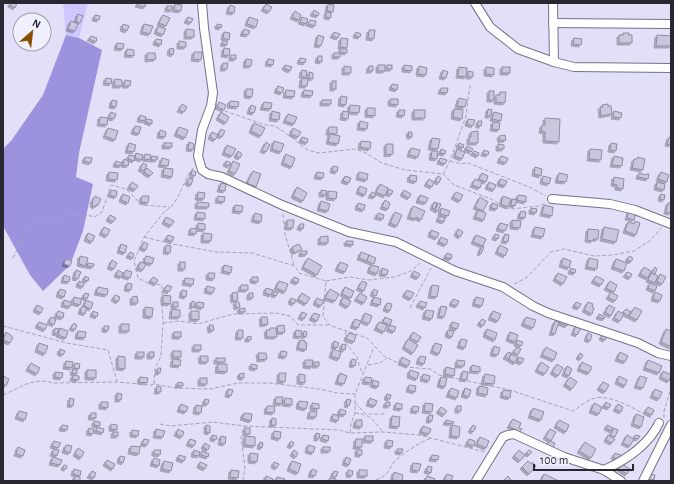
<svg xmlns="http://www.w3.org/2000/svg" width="674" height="484" font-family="'Alegreya Sans',sans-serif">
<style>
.green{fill:#ccc7fe}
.forest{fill:#9c93df}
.building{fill:#c8c7de;stroke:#8f8da3;filter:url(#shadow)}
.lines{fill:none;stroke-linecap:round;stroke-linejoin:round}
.minor-casing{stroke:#747288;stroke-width:10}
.path{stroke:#a5a4b7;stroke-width:1;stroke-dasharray:4 2;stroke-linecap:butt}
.minor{stroke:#fff;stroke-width:8}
</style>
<defs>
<filter id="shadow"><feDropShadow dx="-2" dy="2" stdDeviation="0" flood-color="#0004"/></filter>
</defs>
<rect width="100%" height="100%" fill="#e2e0f8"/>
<!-- green -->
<path class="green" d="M63,3H88L79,38L66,35Z"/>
<!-- forest -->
<path class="forest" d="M66,35L79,38L102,50L79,153L76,177L93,184L83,231L70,265L43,291L30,275L3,226V149L11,141L43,95Z"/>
<!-- building -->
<g class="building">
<path d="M10,3H17L15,8L10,5Z"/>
<path d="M138,3H146L145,7L137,5Z"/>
<path d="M175,4L182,5L181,11L174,10Z"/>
<path d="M266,4L272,7L269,12L263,9Z"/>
<path d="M328,4L334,5L333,12L327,11Z"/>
<path d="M230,5L235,7L234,13L228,12Z"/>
<rect x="167" y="6" width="5" height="4"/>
<path d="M314,10L319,13L318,16L312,14Z"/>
<path d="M295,11L301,15L299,20L292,17Z"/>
<path d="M326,12L331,13V18L326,17Z"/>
<path d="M78,14L83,16L80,23L76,21Z"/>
<path d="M95,15L100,16L99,20L94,19Z"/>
<path d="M163,15L170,18L166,26L159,23Z"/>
<path d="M188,17L193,19L191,23L186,21Z"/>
<path d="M249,17L258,20L256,27L247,24Z"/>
<path d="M302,17L308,19L306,24L300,22Z"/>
<path d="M310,20L316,21L315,26L308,24Z"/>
<path d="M71,21L78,24L75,31L68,29Z"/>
<path d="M123,24L129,26L127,31L122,29Z"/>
<path d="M144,24L153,26L150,34L142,32Z"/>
<path d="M217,24L222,25L221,28L217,27Z"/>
<path d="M158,26L166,29L163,35L156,32Z"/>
<path d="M186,29L194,30V37H186Z"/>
<path d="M244,29L250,31L248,35L242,34Z"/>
<path d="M369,30H375L374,39L368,38Z"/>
<path d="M224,32L230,33L229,40L223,38Z"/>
<path d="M334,32L340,34L338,38L332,36Z"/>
<path d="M356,32L361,34L360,37L355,36Z"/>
<path d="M623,33H629V35H632V43H619V35H623Z"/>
<path d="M318,35L324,37L321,46L316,45Z"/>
<path d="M657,35L671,36V46H656Z"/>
<path d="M91,36L97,38L96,42L89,39Z"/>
<path d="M341,38L348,39L347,48L340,47Z"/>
<path d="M574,38L582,39L581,45L573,44Z"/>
<path d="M156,39L162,40L161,45L155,43Z"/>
<path d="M179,41L186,42V47H179Z"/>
<path d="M223,41H227V45L222,44Z"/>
<path d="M117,43L124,44L123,49L116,48Z"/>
<path d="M170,48L174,49L173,55L169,53Z"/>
<path d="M224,48L230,49L229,56L223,55Z"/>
<path d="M127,49L134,50V56L126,55Z"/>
<path d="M340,49H347V53L340,52Z"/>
<path d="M194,52H202L201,60L193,59Z"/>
<path d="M147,53H155L156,59L147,60Z"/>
<rect x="334" y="53" width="6" height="4"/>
<rect x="231" y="55" width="5" height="4"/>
<path d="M318,56H322V62L317,61Z"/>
<path d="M300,58L306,59L305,63L299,62Z"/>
<path d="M246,59L252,60L251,66H245Z"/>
<path d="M268,59L274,60L273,65L267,64Z"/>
<path d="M223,63H228L227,69H222Z"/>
<path d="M285,65L292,67L290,71L284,68Z"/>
<rect x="378" y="65" width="7" height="6"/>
<rect x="387" y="65" width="5" height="4"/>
<path d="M404,65L412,66V71L404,70Z"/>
<path d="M344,66L351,67V73H344Z"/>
<path d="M369,66H373V71H368Z"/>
<path d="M419,66L427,68L426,75L418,74Z"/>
<path d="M459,67L467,68L466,77L458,76Z"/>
<path d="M486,67L494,68V75L486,74Z"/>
<rect x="502" y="67" width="8" height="6"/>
<path d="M302,70L307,71L306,78L301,76Z"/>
<path d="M443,70L448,72L446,78L441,77Z"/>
<path d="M468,71L473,72V77H468Z"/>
<path d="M309,72L313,73V79L309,78Z"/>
<path d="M106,78L112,79L111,84L105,83Z"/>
<path d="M302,78L308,79L307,86H301Z"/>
<path d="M115,79L122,80V86H114Z"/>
<path d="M125,80L131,81L130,86H124Z"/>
<rect x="332" y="81" width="4" height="8"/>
<path d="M392,84L398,85L397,90L391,88Z"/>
<path d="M278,86L284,88L282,93L276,91Z"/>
<path d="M441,88H448L447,93L440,92Z"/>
<path d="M246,89H253L252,97L246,96Z"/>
<path d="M286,90L295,91L294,97L285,96Z"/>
<path d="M304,90L313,91L312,96L303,95Z"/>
<rect x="489" y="91" width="5" height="9"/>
<path d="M500,92H506L505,103L496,102V95H500Z"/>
<path d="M341,96L347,97L346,105L340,104Z"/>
<path d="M459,98L467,100L465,107L457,106Z"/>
<path d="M390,99H398V105L390,104Z"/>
<path d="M112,100L117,101L116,107L111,106Z"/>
<rect x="322" y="100" width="9" height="4"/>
<path d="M230,101L239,102L238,107L229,106Z"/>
<path d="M219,102L226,105L224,110L217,107Z"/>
<path d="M264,102L272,103L271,109L262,108Z"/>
<path d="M182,104L187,107L184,112L179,110Z"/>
<path d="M608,104V106H611L612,114L601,116L600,107H603L602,105Z"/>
<path d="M251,105L256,107L254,113L249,112Z"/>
<path d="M350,105L360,106L359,113L349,112Z"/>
<path d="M367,108H375V116L367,115Z"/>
<path d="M454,109L463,110L462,119L453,117Z"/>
<path d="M488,109L492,110L491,116H487Z"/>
<path d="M399,110H405L404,116L398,115Z"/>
<rect x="414" y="110" width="11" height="8"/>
<path d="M272,111L280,113L279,120L271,119Z"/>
<path d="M343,111L349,112L348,119L342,118Z"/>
<path d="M614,111L622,113L621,118L613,117Z"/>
<path d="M111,112L116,114L114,119L109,118Z"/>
<path d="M221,112L229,117L226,123L218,118Z"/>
<path d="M494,112L502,114L501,121L492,119Z"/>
<path d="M288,114L297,117L294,124L285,121Z"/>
<path d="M140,115L146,117L145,121L139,120Z"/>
<path d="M100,117L108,118L107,125L99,124Z"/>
<path d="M545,118L560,119L559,142L545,141V132L541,131L542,125H545Z"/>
<path d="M146,119L152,120V124L146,122Z"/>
<path d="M468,119L475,120L473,126L467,124Z"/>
<path d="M360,121L368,123L367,129L359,128Z"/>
<path d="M478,121H482L481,126H478Z"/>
<path d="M493,122L500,123L499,130L492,129Z"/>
<path d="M254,123L265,128L261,136L251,131Z"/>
<path d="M135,126L141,127L139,134L133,132Z"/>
<path d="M179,127L188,130L185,138L176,134Z"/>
<path d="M329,127H337V134L328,133Z"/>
<path d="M108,128L118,131L115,140L105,136Z"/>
<path d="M293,128L301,132L298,137L291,134Z"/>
<path d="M221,129L225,131L222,137L218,135Z"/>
<path d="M160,130L166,132L165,137L159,136Z"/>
<path d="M478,131V143H469V137H471V132Z"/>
<path d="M212,132L218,135L215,140L210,137Z"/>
<path d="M408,132H412V137H409Z"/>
<path d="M330,134L340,136L338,144L328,142Z"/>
<path d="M505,135L506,140L500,141L499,136Z"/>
<path d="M302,137L308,139L307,143L301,141Z"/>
<path d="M669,137L671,138V145L667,144Z"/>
<path d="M432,138L440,139L438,149L430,148Z"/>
<path d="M274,141L284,144L281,152L272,149Z"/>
<path d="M361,141L371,142L370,149L360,147Z"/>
<path d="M189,142L194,144L193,150L188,149Z"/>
<path d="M266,142L270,145L266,152L262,150Z"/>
<path d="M129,143L136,145L134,152L127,151Z"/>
<rect x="164" y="143" width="8" height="4"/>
<path d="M459,143L464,145L463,148L458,146Z"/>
<path d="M611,143L617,144L616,151L610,150Z"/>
<path d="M386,144H393V154L386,155Z"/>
<path d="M498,144L504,145V149H498Z"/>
<path d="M227,145L236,149L232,156L224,153Z"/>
<path d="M467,146L473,149L471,152L466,149Z"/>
<path d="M411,148L420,150L418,157L409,155Z"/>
<path d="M441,149L446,151L445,154L440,153Z"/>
<path d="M457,149L465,152L462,159L455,156Z"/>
<path d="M590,149L602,150L601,160L589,159Z"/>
<path d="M484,150L489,152L488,155L483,154Z"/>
<path d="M238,151L242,154L240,158L236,156Z"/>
<path d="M432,151H438L437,159L431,158Z"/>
<path d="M474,151L479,153L478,156L472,153Z"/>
<path d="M136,153L143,155L142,160L135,158Z"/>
<path d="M145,154L151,155L150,160L144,159Z"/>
<path d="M286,154L295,158L292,167L283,163Z"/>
<path d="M129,155L135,156L134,161L128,159Z"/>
<path d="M152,156L158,157L157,160H151Z"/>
<path d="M501,156L508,158L506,163L499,161Z"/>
<path d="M614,156L623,158L622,166L612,165Z"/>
<path d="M85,157L92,158L91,163L84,161Z"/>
<path d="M638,157L645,159L643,170L632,168L634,159H637Z"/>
<path d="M162,158L169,160L168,166L160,165Z"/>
<path d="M440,158L447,160L445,164L439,162Z"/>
<path d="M124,159L129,161L128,166L123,165Z"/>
<path d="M116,161L122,163L121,166L115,165Z"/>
<path d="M226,161L231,163L229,166L225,164Z"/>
<path d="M233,161L240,164L235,174L229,171Z"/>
<path d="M143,163L147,165L144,171L140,169Z"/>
<path d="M333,166L338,167L337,172L332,171Z"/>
<path d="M535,167L542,169L541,176L534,174Z"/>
<path d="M147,168L153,173L150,176L144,172Z"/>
<path d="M164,168L173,169L172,177L163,175Z"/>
<path d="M192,170L196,172L195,176L191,175Z"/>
<path d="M253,171L261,174L256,187L247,183Z"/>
<path d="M109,172L118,173L117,180L108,179Z"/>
<path d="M317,172L324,173L323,178L316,177Z"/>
<path d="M359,172L368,174L367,180L358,178Z"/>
<path d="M661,172L669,175L667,182L658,179Z"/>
<path d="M482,173L488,176L486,182L479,179Z"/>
<path d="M559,173L568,175L566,182L557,181Z"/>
<path d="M639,173L646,175L647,174H649L648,179L638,177Z"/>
<path d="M410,175L417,176L416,182L409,180Z"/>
<path d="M345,176L351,178L349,183L343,181Z"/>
<path d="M438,176L441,178L439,183L435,181Z"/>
<path d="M543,176L551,178L549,184L542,182Z"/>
<path d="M614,177L624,179L623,189L617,188V185L613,184Z"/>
<path d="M189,178L193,179L191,185L187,183Z"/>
<path d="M429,179L434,182L432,187L426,184Z"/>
<path d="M475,179L482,182L480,188L472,185Z"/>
<path d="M500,179L507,181L505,186L499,184Z"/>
<path d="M132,182L138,186L135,190L129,187Z"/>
<path d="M489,182L496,185L494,190L487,187Z"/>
<path d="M657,182L665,184L664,190L656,188Z"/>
<path d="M221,183L226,184L225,191L219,190Z"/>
<path d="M380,184L388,188L385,196L376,192Z"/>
<path d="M360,186L367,189L365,195L358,192Z"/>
<path d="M297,187L307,193L303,201L293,196Z"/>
<path d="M389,189L393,191L391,195L387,193Z"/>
<path d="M111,190L117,191L116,197L110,195Z"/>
<path d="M321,190L327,191L326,195H321Z"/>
<path d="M404,190L411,194L409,198L402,194Z"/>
<path d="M328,191L337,192L336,199L328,198Z"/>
<path d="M198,192L205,193L204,199L197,198Z"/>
<path d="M372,192L376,194L375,197L370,196Z"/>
<path d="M456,192L463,195L460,201L453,197Z"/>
<path d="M123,194L130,197L128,203L121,200Z"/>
<path d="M661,194L665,195L664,200L660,199Z"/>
<path d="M420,195L428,198L426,203L418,201Z"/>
<path d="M518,195L526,196V202L517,200Z"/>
<path d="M95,196L101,199L98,205H96L95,207L92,205L93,203L92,202Z"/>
<path d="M142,196H149L148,203L141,202Z"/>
<path d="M218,196L225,197L224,202L217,201Z"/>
<path d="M503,196L511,199L508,207L501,204Z"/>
<path d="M480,197L488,202L483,211L475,207Z"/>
<path d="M512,199L517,200L515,206L511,205Z"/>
<path d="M385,200L390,203L388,209L382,207Z"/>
<path d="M321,201L330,204L328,211L319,209Z"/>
<path d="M197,202L209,203V207H197Z"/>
<path d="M434,202L437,203L435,209L432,208Z"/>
<path d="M358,203L365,205L364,210L357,208Z"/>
<path d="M438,203L441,204L438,211L435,210Z"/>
<path d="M492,203L498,205L497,209L491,208Z"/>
<path d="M668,203H671V213L666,212Z"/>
<path d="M235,205L243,206L242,212L234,211Z"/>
<path d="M544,205L553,207L552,216L542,214Z"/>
<path d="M413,206L425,211L421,220L416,217V219L409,217Z"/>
<path d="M441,208L450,211L448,216L440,214Z"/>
<path d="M531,208L537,209L536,213L531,212Z"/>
<path d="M478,210L486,213L484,220L475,217Z"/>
<path d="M521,211L526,212L525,218L519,217Z"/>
<path d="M629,211L636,213L634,220L627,218Z"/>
<path d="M197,212L205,213V219L196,218Z"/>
<path d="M395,212L402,215L397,226L390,223Z"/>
<path d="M255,213L262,215L261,222L253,220Z"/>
<path d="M378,213L384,215L383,219L376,217Z"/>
<path d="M110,215L116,218L113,222L108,219Z"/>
<path d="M439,216L445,218L444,222L438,220Z"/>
<path d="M166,217L174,221L171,226L164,222Z"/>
<path d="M287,220H294L293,228H287Z"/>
<path d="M512,220L521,221L520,228L512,227Z"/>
<path d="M635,221L640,223L636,235L625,231L628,222L634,224Z"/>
<path d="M198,223L205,224V230L198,229Z"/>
<path d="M500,223L508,225L505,231L498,229Z"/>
<path d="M300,224H304L303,229L299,228Z"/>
<path d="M104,227L110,230L107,236L101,233Z"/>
<path d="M535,227L545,229L543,237L533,235Z"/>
<path d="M604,227L619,230L616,242L602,239Z"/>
<path d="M191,228L197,229L196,234L190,233Z"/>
<path d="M458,229L463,232L460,237L456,234Z"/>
<path d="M588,229L599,230L598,239H593V241L587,240Z"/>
<path d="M431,230L439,233L437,238L430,235Z"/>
<path d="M88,233L95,236L92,242L86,239Z"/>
<path d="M203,233L212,234L211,241H203Z"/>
<path d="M495,234L499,235L498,239L494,238Z"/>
<path d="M505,234L509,235L508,242L503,241Z"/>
<path d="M168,235L174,237L172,242L166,239Z"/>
<path d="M476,235L486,239L483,246L473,242Z"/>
<path d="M328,236V243H320V237Z"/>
<path d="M441,237L448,240L446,245L439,242Z"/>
<path d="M346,241H353V245L346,244Z"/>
<path d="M144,242L148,244L146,250L141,248Z"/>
<path d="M121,244L127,246L125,253L119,251Z"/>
<path d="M299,244L302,249L294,253L292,247Z"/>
<path d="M166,245L171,246L170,253L165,252Z"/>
<path d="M500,245L508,249L505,256L497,252Z"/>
<path d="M482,246L484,247L481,254L479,253Z"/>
<path d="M301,251H307V254L301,255Z"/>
<path d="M130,252L134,254L133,258L128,256Z"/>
<path d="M361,252L369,255L367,261L359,258Z"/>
<path d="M447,253L452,255L451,259L445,257Z"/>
<path d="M369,255L376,258L374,264L367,261Z"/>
<path d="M80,256L88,258L86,266L79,264Z"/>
<path d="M146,256L154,258L152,264L144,262Z"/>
<circle cx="630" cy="259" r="2.5"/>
<path d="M308,258L322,266L317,275L303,267Z"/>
<path d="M563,258L571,261L569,268L561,265Z"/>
<path d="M589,258L598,260L597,269L587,267Z"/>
<path d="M66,259L72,261L70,266L64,264Z"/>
<path d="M616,259L627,263L624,271L613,267Z"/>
<path d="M112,260L117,263L114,269L109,267Z"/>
<path d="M140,262L146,264L143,270L138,268Z"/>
<rect x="180" y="262" width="5" height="7"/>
<path d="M340,262L348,265L345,272L337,269Z"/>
<path d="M88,263L94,264L93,267L87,266Z"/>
<path d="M224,265L232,267L231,273L223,271Z"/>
<path d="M371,265L379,267L377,274L369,271Z"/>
<path d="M644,267L651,271L648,278L640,274Z"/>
<path d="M655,267L657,269L655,274L652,273Z"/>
<path d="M382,268L388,270L387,275L381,274Z"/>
<path d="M571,268L576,270L575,273L570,272Z"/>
<path d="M76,270L81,272L78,279L74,278Z"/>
<path d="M118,270L123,273L121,277L116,275Z"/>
<path d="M126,270L132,272L130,278L123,276Z"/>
<path d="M414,271L420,274L418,278L412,275Z"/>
<path d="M627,272L632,274L630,278L625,275Z"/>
<path d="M208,273H215L214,279L208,278Z"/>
<path d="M558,273L567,277L563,284L555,279Z"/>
<path d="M651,273L658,276L655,283L648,280Z"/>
<path d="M660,274L666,277L662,284L657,282Z"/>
<path d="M64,275L70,277L69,282L63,281Z"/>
<path d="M85,276L89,278L88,281L84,280Z"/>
<path d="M596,276L604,280L601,285L593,281Z"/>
<path d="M153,277L158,280L156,284L150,281Z"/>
<path d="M252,277H258V282L252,281Z"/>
<path d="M294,277L299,279L298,283L292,281Z"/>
<path d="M185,278L194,279L193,285L184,283Z"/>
<path d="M79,281L84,283L83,287L78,285Z"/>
<path d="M279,281L288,284L285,292L276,288Z"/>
<path d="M362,281L367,283L364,291L358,288Z"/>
<path d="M610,281L617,285L614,292L606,288Z"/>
<path d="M127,283L132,284L131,290L126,289Z"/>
<path d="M650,283L657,286L655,291L648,288Z"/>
<path d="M167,285L172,287L169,292L164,290Z"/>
<path d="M241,285H248V290H240Z"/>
<path d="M432,285L439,286L437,297L430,296Z"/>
<path d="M207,286L215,288L213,293L206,291Z"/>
<path d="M98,287L108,289L107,295L96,293Z"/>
<path d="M345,287L354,291L351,298L342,294Z"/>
<path d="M266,288L273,290L271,295L265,293Z"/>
<path d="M60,289L66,291L64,297L58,295Z"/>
<path d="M330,289L339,294L335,301L325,298Z"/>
<path d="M374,289L378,291L376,296L372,294Z"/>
<path d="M182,290L187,291L186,297L181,296Z"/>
<path d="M407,290L414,293L411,299L404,295Z"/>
<path d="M274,291L278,293L276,296L273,295Z"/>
<path d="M237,292L238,300L233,301L232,293Z"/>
<path d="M611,292L618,296L615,301L608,297Z"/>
<path d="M655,292L662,295L660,301L653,299Z"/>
<path d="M85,293L89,294L87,299L83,297Z"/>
<rect x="249" y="293" width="4" height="5"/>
<path d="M302,293L310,298L306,304L298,299Z"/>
<path d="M360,293L367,297L364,303L356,299Z"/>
<path d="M115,295L120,297L118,302L113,299Z"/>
<path d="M163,295L171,296L170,304L163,303Z"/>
<path d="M137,296L138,303H132V297Z"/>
<path d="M74,297L82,299L80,305L73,303Z"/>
<path d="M343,297L351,301L348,307L341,303Z"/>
<path d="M374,297L381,299L380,305L372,303Z"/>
<path d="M476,297L484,299L482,306L474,304Z"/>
<path d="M291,298L296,300L294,304L290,302Z"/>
<path d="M317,298L324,301L321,306L315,303Z"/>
<path d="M453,299L459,301L457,306L451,304Z"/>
<path d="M64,300L71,302L70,307L63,305Z"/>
<path d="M86,300L93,303L91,309L84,306Z"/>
<path d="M192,301L195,302L194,307H191Z"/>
<path d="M420,301L427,303L425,308L418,305Z"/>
<rect x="173" y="302" width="5" height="5"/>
<path d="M197,302L204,303L203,308L196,306Z"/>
<path d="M235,302H239L240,307L236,308Z"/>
<path d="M576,302L581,304L579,308L574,306Z"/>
<path d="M588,302L593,304L592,307L594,308L592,314L584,310Z"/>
<path d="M387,303L392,304L390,311L385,309Z"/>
<path d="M37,305L43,308L41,313L35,310Z"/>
<path d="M609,305L615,308L611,316L605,312Z"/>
<path d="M82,306L87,308L85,314L80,312Z"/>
<path d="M441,306L447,307L444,317L439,316Z"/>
<path d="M145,307L153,308L152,317L145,316Z"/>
<path d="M635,307L642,311L637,320L629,316Z"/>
<path d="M245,308V312H240L239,309Z"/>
<path d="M172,309L180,310V317H171Z"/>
<path d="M626,309L631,312L628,316L623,312Z"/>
<path d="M426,310L434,311L432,319L424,317Z"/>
<path d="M58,311L64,313L63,318L56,316Z"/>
<path d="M93,311L98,313L97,317L92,315Z"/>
<path d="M191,311H199V320L191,319Z"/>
<path d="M493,311L501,314L498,321L490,318Z"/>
<path d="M618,311L624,314L620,321L614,318Z"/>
<path d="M302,312L307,314L304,319L300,317Z"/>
<path d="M314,313L320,315L317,321L311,318Z"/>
<path d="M365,313L372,316L369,324L362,321Z"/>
<path d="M599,314L605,317L604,319L598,317Z"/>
<path d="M51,317L56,319L54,325L49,322Z"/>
<path d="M261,317H267L268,324L262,325Z"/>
<path d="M385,317L392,320L390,325L383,322Z"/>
<path d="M526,317L536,320L533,328L523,324Z"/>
<path d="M355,319L361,321L358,328L352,326Z"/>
<path d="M482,319L486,321L483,326L479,323Z"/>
<path d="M561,319L568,322L567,326L559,323Z"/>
<path d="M555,321L559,322L555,334L551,333Z"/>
<path d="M39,322L47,325L45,330L37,326Z"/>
<path d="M379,322L387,325L384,332L376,328Z"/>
<path d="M452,322L459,324L457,329L451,327Z"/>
<path d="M74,323L77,325L75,330L71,328Z"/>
<rect x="121" y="324" width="8" height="7"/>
<path d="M209,325H213L214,330L210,331Z"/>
<path d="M284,325L285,332L278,333L277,326Z"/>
<path d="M390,325L396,327L394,332L388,329Z"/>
<path d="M104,326H109L108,331L104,330Z"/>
<path d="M576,326L581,328L577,335L573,333Z"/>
<path d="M55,328L59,329L57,334L54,333Z"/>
<path d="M60,328L68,331L66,338L58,335Z"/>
<path d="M270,328H276L277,337H267L266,330H270Z"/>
<path d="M487,329L497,333L495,340L485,335Z"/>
<path d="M666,329L671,331V347L661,342Z"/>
<path d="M238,330H243V338H237Z"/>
<path d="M296,330L302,331L301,337L295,336Z"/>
<path d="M448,330L454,331L452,337L447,335Z"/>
<path d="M78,331L86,332L85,338L77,337Z"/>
<path d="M304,331L307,332L306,337L303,336Z"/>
<path d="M6,332L12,336V337L13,338L10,343L3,340Z"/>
<rect x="174" y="332" width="7" height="5"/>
<path d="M413,332L421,337L418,342L410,338Z"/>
<path d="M510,332L518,335L515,342L508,339Z"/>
<path d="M349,333L356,335L354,342L346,339Z"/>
<path d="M588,333L592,335L590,341L586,339Z"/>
<path d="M603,334L607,337L605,340L601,338Z"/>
<path d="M251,336V340H247V337Z"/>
<path d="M408,339L418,345L413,353L404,347Z"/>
<path d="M461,339L467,340L465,348L459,346Z"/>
<path d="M300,340L305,341V343H307L306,350L298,348Z"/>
<path d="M517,340L523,342L521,346L516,344Z"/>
<path d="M334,341L339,343L337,348L333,347Z"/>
<path d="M39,343L48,346L45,354L37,350Z"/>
<path d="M435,343L442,345L439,354L432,351Z"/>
<path d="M342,344L346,345L345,350L341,349Z"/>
<rect x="194" y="345" width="7" height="5"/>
<path d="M494,346L500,348L498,355L492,354Z"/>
<path d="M517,347L521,349L518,355L513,352Z"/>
<path d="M546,347L557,353L554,360L542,355Z"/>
<path d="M60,349L65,351L63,355L59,353Z"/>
<path d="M333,349L341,352L339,359L331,356Z"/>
<rect x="173" y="351" width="8" height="6"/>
<path d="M281,351L287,352L286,357L280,356Z"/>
<rect x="137" y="352" width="7" height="5"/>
<rect x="149" y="352" width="5" height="5"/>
<path d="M508,352L511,353L509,359L505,357Z"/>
<path d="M620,352L628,356L625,362L617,359Z"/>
<path d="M258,353H266L267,359L259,360Z"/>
<path d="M580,353L583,355L581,359L578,357Z"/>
<path d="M511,354L518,357L515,363L509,359Z"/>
<path d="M118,356L125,357V369L118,368Z"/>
<path d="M200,356H208V362H201Z"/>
<path d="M420,356L426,357L424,364L418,362Z"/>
<path d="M402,357L410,361L408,366L400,363Z"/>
<path d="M519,357L524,359L522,363L517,361Z"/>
<rect x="216" y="358" width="9" height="4"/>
<path d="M173,359L181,360L180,366L172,365Z"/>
<path d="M352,359L356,360L355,366L351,365Z"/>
<path d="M305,360H313L312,367L305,366Z"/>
<path d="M457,360L465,361L464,366H457Z"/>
<path d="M648,360L662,366L659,373L645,368Z"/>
<path d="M66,361L73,362L72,368L65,367Z"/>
<rect x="314" y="362" width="5" height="4"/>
<path d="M541,362L549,367L545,374L537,370Z"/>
<path d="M582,362L592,367L589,373L579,369Z"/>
<path d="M31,363L40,368L37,374L28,369Z"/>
<path d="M75,363L80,364L79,369L74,368Z"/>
<path d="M218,364H227V372L217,371Z"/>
<path d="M251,364L257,365V369L251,368Z"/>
<path d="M557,364L563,368L558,376L552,372Z"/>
<path d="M472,365L480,367V372L471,371Z"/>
<path d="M567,366L572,369L569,376L564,374Z"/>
<path d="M446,367L455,369L454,376L445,374Z"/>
<path d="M158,368H161L160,373H157Z"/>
<path d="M73,369L77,370V374L72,373Z"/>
<rect x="87" y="370" width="9" height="8"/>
<path d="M410,370L419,373L417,379L409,376Z"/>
<path d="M463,371L468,372L467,380L461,379Z"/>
<path d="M663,371L671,375L669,381L661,377Z"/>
<path d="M55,372L63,373L62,378L55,377Z"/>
<path d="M244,373V378H240L239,374Z"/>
<path d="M279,373H286L285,382L279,381Z"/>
<path d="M340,373L347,376L344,384L337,382Z"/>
<path d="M299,374L305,375V383L299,382Z"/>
<path d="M423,374L430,376L429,381L422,379Z"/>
<path d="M485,374L495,376L494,384L483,383Z"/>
<path d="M73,375L79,376V380L72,379Z"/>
<path d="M3,376L9,379L6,386L3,384Z"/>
<path d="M619,376L627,380L625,386L617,382Z"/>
<path d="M640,376L647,378L643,388L636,386Z"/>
<path d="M140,377L148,378L147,383L139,382Z"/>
<path d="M365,377L372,378L371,383L364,382Z"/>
<path d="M441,377L447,378L445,387L439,385Z"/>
<path d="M570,377L577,382L572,389L565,384Z"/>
<rect x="200" y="378" width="7" height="6"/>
<path d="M373,380L379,382L378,387L372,385Z"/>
<path d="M178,382L183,383V386H177Z"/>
<path d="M603,382L609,385L605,392L599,388Z"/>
<path d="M409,385L416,386L415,392L408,390Z"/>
<path d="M157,386L161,387V392H156Z"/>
<path d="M479,386L488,388L487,395L478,393Z"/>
<path d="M451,388L459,391L457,398L448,395Z"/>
<path d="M465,388L471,390L469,397L463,395Z"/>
<path d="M228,389L233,390L231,396L227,395Z"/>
<path d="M655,389L662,392L659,399L652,396Z"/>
<path d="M503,390L511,391L510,398L502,396Z"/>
<path d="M117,393L122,394L121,400H117Z"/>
<path d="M387,394L391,395L390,399L386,398Z"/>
<path d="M276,397H283L282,404L275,403Z"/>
<path d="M70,398L74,399L73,406L69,405Z"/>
<path d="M285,398L292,399V405L284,404Z"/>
<path d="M370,398L377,401L375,406L368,404Z"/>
<path d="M205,399L209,400L208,404H204Z"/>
<path d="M347,399L351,400L349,406L346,405Z"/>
<path d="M299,401L308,402L306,409L298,407Z"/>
<path d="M101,402H108V408L101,407Z"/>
<path d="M386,402H390V406H385Z"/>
<path d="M606,402L611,405L609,408L604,406Z"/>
<path d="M312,403L319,404V409L312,408Z"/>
<path d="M396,403L402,404V409L395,408Z"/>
<path d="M425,403L433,404L432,412L424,411Z"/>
<path d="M594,403L602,407L599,414L591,411Z"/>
<path d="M181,404L188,407L186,412L179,410Z"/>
<path d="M618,404L623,407L621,412L615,409Z"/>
<path d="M196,405L202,406L201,413L195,412Z"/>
<path d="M267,406H275L274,413L266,412Z"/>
<path d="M413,406L419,407L418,412L412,411Z"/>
<rect x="457" y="406" width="4" height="5"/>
<path d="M441,407L447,411L444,415L438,411Z"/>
<path d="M648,407L654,410L652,415L645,412Z"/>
<path d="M533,408L544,412L541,420L530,416Z"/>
<path d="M340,409L346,411L345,415L339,414Z"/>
<path d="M19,411L27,413L25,420L17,417Z"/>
<path d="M310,411L317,412L316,417H309Z"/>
<path d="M91,413H96V418H90Z"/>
<path d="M244,413L252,414L251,421L242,418L243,417L242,415H244Z"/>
<path d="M333,414L339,416L338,421L332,419Z"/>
<path d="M636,414L644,417L641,427L633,424Z"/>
<path d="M429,415H433L432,421H428Z"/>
<path d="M392,416L400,417L399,427L391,426Z"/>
<path d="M272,418L276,419V425H271Z"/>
<path d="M513,419L521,423L519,428L522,429L520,432L509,426Z"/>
<path d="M356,420H362V427L355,426Z"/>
<path d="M446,420L454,422L453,424L445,423Z"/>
<path d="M559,420L569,425L566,432L556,426Z"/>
<path d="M94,421L100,422V426L94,425Z"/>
<path d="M111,424L117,425V430L111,429Z"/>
<path d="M62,425L68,426L67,430L61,429Z"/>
<path d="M206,425L210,426V433L206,432Z"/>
<path d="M452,425L460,427L459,437L451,436Z"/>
<path d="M473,425L476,427L473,432L470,430Z"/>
<path d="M607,425L613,428L612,431L606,428Z"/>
<path d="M423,426L431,429L429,434L421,432Z"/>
<path d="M97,427L104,429L103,433L96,431Z"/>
<path d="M89,428L94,429L93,434L88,433Z"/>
<rect x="245" y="428" width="5" height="6"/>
<path d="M614,428L618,430L615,437L610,435Z"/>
<path d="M156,429L165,431L163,437L155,436Z"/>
<path d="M178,429L184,432L182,437L176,434Z"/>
<path d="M550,429L556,432L551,441L545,437Z"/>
<path d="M132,430L139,431L138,436L132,435Z"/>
<path d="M274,431L281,432L280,439L273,437Z"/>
<rect x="113" y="432" width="5" height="4"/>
<path d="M316,433L320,434L319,439H316Z"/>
<path d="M212,435L217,436L216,440L212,439Z"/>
<path d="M323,435L329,436L328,441L322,439Z"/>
<path d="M608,435L615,439L612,443L606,440Z"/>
<path d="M627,435L634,439L630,446L623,443Z"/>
<path d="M635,435L640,436L638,439L634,438Z"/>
<path d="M221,436L226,437L225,444L220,443Z"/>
<path d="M245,436L255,437V446L245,445Z"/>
<rect x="365" y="436" width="8" height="5"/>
<path d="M480,437L489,441L486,448L477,444Z"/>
<path d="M144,439L149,440L147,445L142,444Z"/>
<path d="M190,439L196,441L194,446L188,444Z"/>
<path d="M356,439H362V447H355Z"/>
<path d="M469,439L475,441L474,446L467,444Z"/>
<path d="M387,440L393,441L392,447L386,446Z"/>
<path d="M54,441L61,443L58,448L52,446Z"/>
<path d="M291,441L294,443L292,447L289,445Z"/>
<path d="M549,441L555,443L553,448L547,445Z"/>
<path d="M260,442L263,443L262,448L259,447Z"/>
<path d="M585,442L596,449L591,458L579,451Z"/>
<path d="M205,443L210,446L208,450L203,447Z"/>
<path d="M66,445L72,446L70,453L64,451Z"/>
<path d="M308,445L315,447L313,453L307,451Z"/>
<path d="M131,446L140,447L139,454L130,452Z"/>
<path d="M18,447L25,450L23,456L16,454Z"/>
<rect x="323" y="447" width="7" height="4"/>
<path d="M78,448L84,452L81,458L75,454Z"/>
<path d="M54,449L59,450L57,456L52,454Z"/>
<path d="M357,449L362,450V455H357Z"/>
<path d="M397,449H403L402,453L397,452Z"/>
<path d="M154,450H161L160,455L154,454Z"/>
<path d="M194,450L200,452L199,456L193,455Z"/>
<path d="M294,450L298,453L296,457L292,454Z"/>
<path d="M519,450L525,455L520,461L514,456Z"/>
<path d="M529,450L532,452L529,455L526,453Z"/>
<path d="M202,451L209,454L208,457L201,455Z"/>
<path d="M250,453L258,454L257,462L250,461Z"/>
<path d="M615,453L621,455L619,460L613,457Z"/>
<path d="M179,455L186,457L184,461L178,459Z"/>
<path d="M432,455L439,456L438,460L431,459Z"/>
<path d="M120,456L125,457L123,463L119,461Z"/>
<path d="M53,457L62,460L60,465L51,463Z"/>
<path d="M346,457L351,459L349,465L344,463Z"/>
<path d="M154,458L160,460L159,466L152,464Z"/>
<path d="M107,460L115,464L113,469L105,464Z"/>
<path d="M164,461L173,463L171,471L162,469Z"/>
<path d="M292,461L301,464L298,473L289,469Z"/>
<path d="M528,461L531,464L532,462L536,466L529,474L522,467Z"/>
<path d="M200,462L207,465L205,469L199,466Z"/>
<path d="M274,462L279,464L277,468L273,466Z"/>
<path d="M413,463L421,464L419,471L412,470Z"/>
<path d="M622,464L630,469L627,474L619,469Z"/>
<circle cx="65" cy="467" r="2"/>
<path d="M428,466L432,467L431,473L426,471Z"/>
<path d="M74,469L81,471L80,476L73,474Z"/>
<path d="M312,469L317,471L315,476L310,475Z"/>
<path d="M231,470L239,471L238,478L230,477Z"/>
<path d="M348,470L353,471L352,476L348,475Z"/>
<rect x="359" y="470" width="8" height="6"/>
<path d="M92,471L96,473L94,478L89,476Z"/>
<path d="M334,471L338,472L336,477L332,476Z"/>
<path d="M394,472L403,475L402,481L392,480Z"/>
<path d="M447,474L453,476L451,481H444Z"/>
<path d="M544,474L557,480V481H541Z"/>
<path d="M650,474L655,475L654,480L649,479Z"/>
<path d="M75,476L80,477V481H74Z"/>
<path d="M266,476L273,479V481H265Z"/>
<path d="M427,476L435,479L434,481H425Z"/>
<path d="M508,476L512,481H503Z"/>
<path d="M277,477L285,479L284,481H276Z"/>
<path d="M330,478L336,479V481H329Z"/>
</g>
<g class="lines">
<defs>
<g id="minor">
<path d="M202,3L204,28L213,93L211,106L202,130L198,156L202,170L208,174L222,177L282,205L349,232L396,242L455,271L503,287L533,306L548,313L638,343L658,353L671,356"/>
<path d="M475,3L490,27L518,49L554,62L574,67L671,68"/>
<path d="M553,3L554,62"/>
<path d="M553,23L671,24"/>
<path d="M552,199L610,204L635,210L671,224"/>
<path d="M604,470C626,460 648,446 659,423"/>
<path d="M476,481L503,437L508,435L514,434L564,457L604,470L621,481"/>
<path d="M643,481L671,425"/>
</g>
</defs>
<!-- minor casing -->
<use href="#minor" class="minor-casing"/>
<!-- path -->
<g class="path">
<path d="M219,109L265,125L275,126L294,139L300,145L308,150L319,153L355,149L366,153L382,163L405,170L443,174L454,185L491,199L506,208L512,209L529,207L540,206L545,203"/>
<path d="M450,161L461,164L468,163L529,187L546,196"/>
<path d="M443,174L450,161L466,116L470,85"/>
<path d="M283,214L285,234L294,265"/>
<path d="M144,237L168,243L216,252L252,253L295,266L299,273L326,281L323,316L329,325L367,338L384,356L406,367L430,369L439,375L510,390L573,411C579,407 586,401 592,399C609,392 638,411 653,419"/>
<path d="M13,258C26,231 32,218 64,216C75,215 85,214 95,217L102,212L111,185L126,189L142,205L170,207"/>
<path d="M326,281L350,277L369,280L395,277L411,271L420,263"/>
<path d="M514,284L526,278L551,252L564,249L594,256L612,255L634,251L651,240L661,228"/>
<path d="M410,308L431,268"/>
<path d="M163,323L179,321L198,324L233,314L276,313L290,316L298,325H328"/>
<path d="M3,326L67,343L108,350L117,381"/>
<path d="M346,331L344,341L357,357L359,365L363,374"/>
<path d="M368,365L380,363L387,358"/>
<path d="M154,384L155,369L161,356L163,323L162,304V285L150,284L138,278L134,261L144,237L164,212L171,207L178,197L188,175L193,168"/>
<path d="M3,395C21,387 33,377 54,383L117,382L151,385L154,384L175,388L210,389L238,383H269L319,389L337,393L355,394"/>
<path d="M355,403L366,414H386"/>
<path d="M355,413C373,415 373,421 383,432"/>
<path d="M664,418V411L671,388"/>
<path d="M160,424L171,426L213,422L244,426L339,430L350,433L383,432L419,435L485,452"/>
<path d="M350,433L351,424L355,413V394L374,347"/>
<path d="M376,480L386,475L394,462L403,454L420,443L431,438"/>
<path d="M243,481L245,467L241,438L244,426"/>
</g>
<!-- minor -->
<use href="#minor" class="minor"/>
</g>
<!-- border -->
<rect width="674" height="484" fill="none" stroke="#282831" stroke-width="8"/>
<!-- north arrow -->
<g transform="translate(32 32) rotate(28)"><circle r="19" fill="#efeffd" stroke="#9f9fab"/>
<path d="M0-3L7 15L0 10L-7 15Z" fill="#885101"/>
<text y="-6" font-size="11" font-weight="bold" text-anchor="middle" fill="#282831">N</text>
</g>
<!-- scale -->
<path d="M534 464v6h99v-6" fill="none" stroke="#282831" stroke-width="2"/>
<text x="540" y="464" font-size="12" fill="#282831" stroke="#efeffd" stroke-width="3" paint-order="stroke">100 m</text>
</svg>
